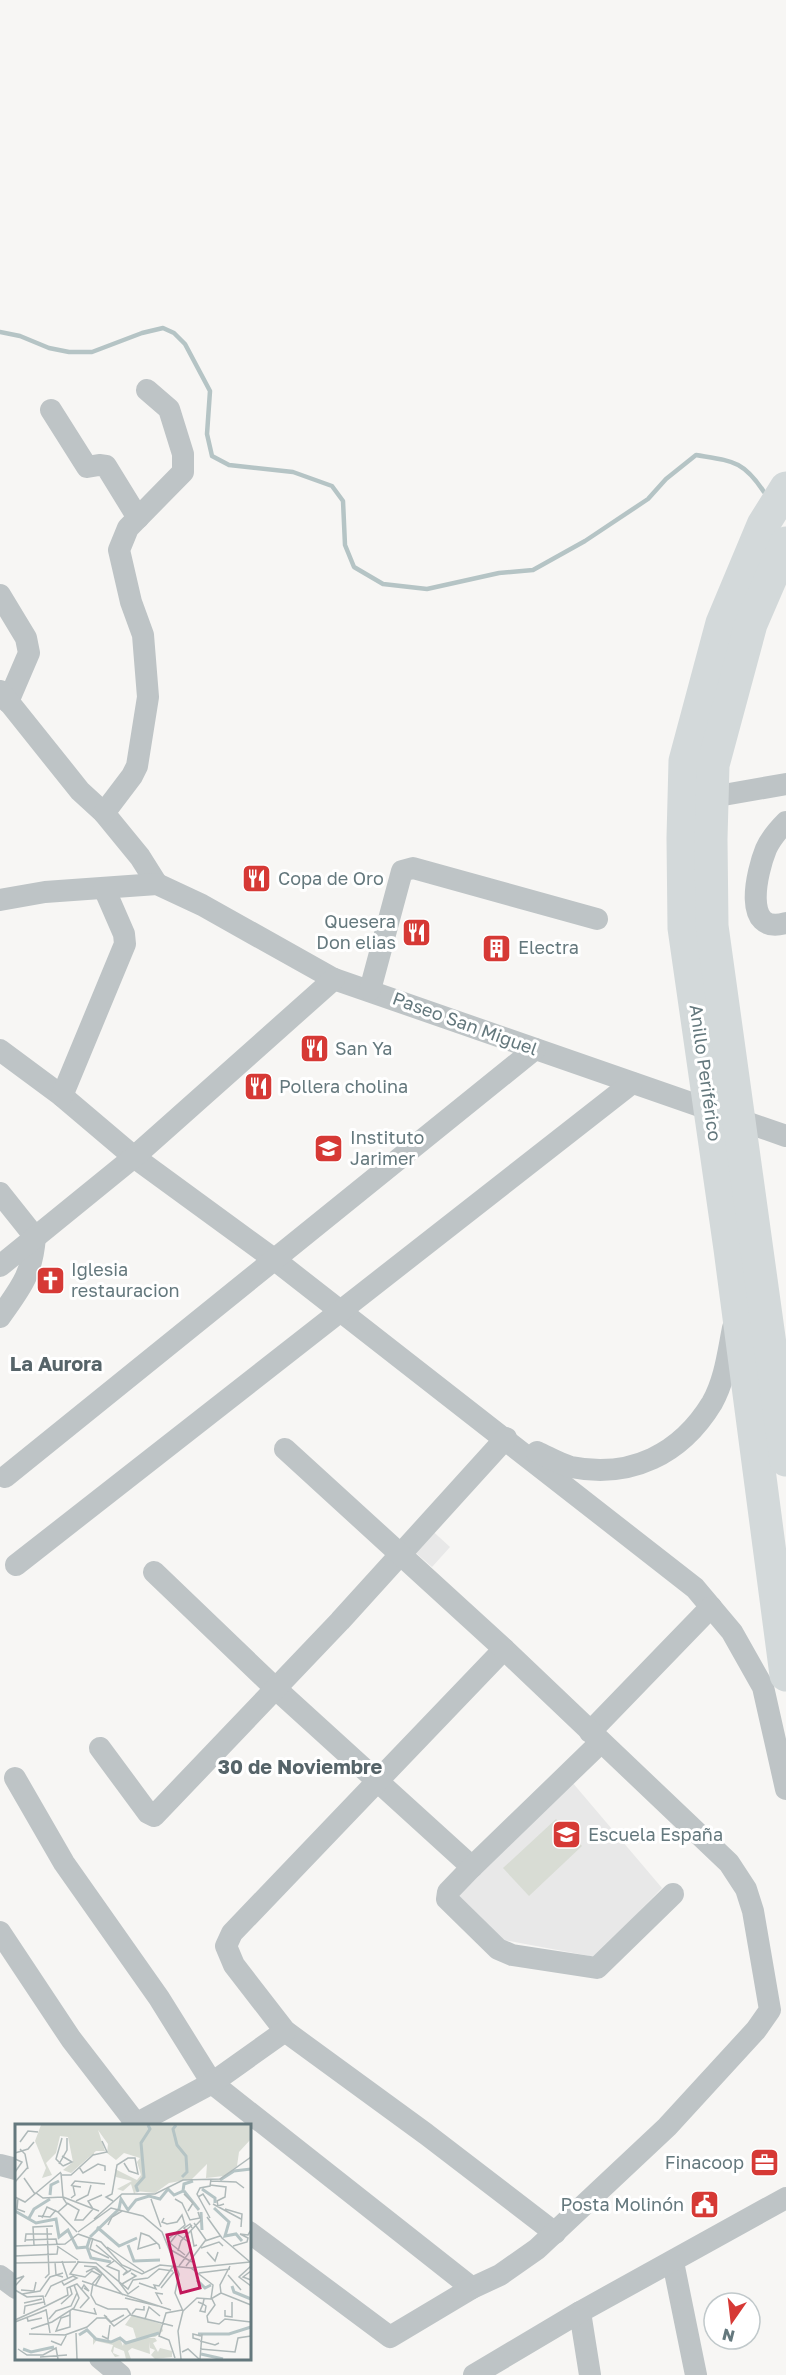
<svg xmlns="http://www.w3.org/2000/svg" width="786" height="2375" font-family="'Golos Text',sans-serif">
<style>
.built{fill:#e8e8e8}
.park{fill:#d8dcd4}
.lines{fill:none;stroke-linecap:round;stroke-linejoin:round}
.stream{stroke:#b5c4c5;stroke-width:4.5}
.minor{stroke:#bec4c6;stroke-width:22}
.highway{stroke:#d3d9da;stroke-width:33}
.labels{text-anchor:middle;stroke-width:6;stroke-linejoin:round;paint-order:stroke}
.poi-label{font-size:18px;fill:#64787d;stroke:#fff;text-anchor:start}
.street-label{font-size:18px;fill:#64787d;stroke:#fff}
.neighbourhood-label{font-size:20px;font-weight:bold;fill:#566469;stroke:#fff}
.inset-river{fill:none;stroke:#b5c4c5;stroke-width:3}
.inset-road{fill:none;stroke:#afb9b9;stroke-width:1.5}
.view{fill:#c2185b;fill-opacity:0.15;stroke:#c2185b;stroke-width:3}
.inset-edge{fill:none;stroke:#64787d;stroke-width:3}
</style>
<rect width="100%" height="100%" fill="#f7f6f4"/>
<!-- built -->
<g class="built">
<path d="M427,1526L450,1547L432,1567L408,1546Z"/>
<path d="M572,1782L662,1888L595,1957L498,1939L453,1896Z"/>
</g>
<!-- park -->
<path class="park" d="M556,1819L582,1846L529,1896L503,1868Z"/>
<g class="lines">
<!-- stream -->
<path class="stream" d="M0,332L20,336L49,348L69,352H92L142,333L163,328L174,333L185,344L210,391L207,434L212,456L229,465L293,472L332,486L343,501L345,545L354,567L383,584L427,589L499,573L533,570L585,541L648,499L666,479L696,455C732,461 743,460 764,492"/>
<!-- minor -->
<g class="minor">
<path d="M51,410L87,467L99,465L106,466L138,518"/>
<path d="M0,595L26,638L29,653L8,702"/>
<path d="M0,691L80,791L104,813L140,857L157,884"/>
<path d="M712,797L786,784"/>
<path d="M104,813L132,776L137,766L148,697L143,635L131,602L119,550L128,528L183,472V454L169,409L147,390"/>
<path d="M786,822C778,830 771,838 766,849C757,871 741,936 786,923"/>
<path d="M0,900L45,892L157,884L202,905L334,979L786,1136"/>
<path d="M370,990L402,871L413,868L597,919"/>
<path d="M0,1050L62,1096L134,1157L275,1260L695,1588L732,1632L763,1687L786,1789"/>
<path d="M62,1096L125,944L124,934L104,888"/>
<path d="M0,1193L35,1237C32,1275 21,1287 0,1317"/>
<path d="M0,1266L134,1157L334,979"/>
<path d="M537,1452C548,1457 560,1464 571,1467C631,1479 681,1454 712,1403C725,1380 728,1353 733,1328"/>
<path d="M5,1477L535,1049"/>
<path d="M16,1565L632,1083"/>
<path d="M154,1572L275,1688L472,1867"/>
<path d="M504,1649L232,1933L226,1946L234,1965L285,2031L426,2134L555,2233"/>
<path d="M590,1732L711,1607"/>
<path d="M600,1743L472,1867L448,1892L447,1899L498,1949L512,1955L597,1968L673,1894"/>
<path d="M100,1748L148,1813L154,1816L340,1621L506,1438"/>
<path d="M15,1778L64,1863L159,1998L212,2083L472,2288"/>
<path d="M0,1932L71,2039L138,2126"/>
<path d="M132,2126L212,2083L285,2031"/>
<path d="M0,2165L16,2169"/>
<path d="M249,2232L390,2337L472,2288L500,2275L537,2249L667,2127L756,2030L770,2010L753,1911L746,1889L729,1863L504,1649L285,1449"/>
<path d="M673,2262L696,2375"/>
<path d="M0,2276L16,2288"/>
<path d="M580,2312L590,2375"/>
<path d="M100,2358L120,2375"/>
<path d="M474,2375L580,2312L786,2198"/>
</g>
<!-- highway -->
<g class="highway">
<path d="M786,488L763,525L722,623L685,761L683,838L684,928L730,1249L786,1675"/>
<path d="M786,543L751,624L713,765L711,839L712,926L786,1460"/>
</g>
</g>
<!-- icons -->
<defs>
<symbol id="restaurant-square" viewBox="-11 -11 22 22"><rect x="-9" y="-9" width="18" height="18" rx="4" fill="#d63935" stroke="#fff"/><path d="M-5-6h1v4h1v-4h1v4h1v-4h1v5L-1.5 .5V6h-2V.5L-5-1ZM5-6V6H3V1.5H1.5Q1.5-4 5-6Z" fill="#fff"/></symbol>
<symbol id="building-square" viewBox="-11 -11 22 22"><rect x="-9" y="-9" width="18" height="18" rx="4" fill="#d63935" stroke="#fff"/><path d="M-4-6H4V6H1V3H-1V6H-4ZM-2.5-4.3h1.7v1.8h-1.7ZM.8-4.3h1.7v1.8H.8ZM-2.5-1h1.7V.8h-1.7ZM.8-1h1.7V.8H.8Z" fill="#fff"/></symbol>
<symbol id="school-square" viewBox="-11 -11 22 22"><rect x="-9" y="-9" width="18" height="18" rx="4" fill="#d63935" stroke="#fff"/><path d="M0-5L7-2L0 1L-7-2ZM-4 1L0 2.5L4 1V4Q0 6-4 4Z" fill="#fff"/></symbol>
<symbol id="church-square" viewBox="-11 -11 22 22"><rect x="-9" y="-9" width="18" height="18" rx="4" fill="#d63935" stroke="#fff"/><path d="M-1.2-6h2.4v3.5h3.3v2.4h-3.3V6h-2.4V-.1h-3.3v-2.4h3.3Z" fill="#fff"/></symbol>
<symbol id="office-square" viewBox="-11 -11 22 22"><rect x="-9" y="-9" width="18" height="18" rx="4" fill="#d63935" stroke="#fff"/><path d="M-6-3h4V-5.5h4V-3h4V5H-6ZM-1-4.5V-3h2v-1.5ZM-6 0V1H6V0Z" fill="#fff"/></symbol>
<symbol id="civic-square" viewBox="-11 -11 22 22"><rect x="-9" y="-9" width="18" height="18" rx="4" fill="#d63935" stroke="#fff"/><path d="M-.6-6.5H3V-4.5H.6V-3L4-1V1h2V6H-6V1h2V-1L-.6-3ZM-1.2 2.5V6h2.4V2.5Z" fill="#fff"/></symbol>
</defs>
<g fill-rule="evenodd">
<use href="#restaurant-square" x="240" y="862" width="33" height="33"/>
<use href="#restaurant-square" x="400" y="916" width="33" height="33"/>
<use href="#building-square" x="480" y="932" width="33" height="33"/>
<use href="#restaurant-square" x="298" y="1032" width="33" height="33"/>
<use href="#restaurant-square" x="242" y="1070" width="33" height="33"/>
<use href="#school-square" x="312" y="1132" width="33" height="33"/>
<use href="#church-square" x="34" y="1264" width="33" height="33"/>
<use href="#school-square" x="550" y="1818" width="33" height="33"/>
<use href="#office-square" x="748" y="2146" width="33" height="33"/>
<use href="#civic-square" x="688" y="2188" width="33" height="33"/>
</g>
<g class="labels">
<!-- poi labels -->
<g class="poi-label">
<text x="278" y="885">Copa de Oro</text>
<text x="396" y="928" text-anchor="end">Quesera<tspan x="396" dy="21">Don elias</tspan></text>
<text x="518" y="954">Electra</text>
<text x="335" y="1055">San Ya</text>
<text x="279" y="1093">Pollera cholina</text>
<text x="350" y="1144">Instituto<tspan x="350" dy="21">Jarimer</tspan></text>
<text x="71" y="1276">Iglesia<tspan x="71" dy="21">restauracion</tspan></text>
<text x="588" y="1841">Escuela España</text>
<text x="744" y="2169" text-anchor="end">Finacoop</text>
<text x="684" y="2211" text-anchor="end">Posta Molinón</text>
</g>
<!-- street labels -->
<g class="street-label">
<text transform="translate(465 1024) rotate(20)" y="6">Paseo San Miguel</text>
<text transform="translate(705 1073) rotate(82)" y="6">Anillo Periférico</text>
</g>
<!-- neighbourhood labels -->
<g class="neighbourhood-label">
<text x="56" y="1371">La Aurora</text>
<text x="300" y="1774">30 de Noviembre</text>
</g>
</g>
<!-- overview -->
<g transform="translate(15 2124)">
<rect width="236" height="236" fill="#f7f6f4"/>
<path d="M26,1H235V16L224,28L222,42L209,52L191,54L192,40L177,55L154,59L140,69L121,67L120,70H113H119L116,60L108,67L102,65L117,57L101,53L100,45L122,56L126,51L122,38L125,34L109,29L101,36L92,29L93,20L83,6L90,27H81L56,49L48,46L58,38L53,13L45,12L41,29L31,39L37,51L27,54L31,44L20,17Z" fill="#d8dcd4"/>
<path d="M55,7H79V30L60,40ZM78,213L94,218L105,215L108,222L109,217L111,220L123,214H140L142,217L138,219L143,228L145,224L157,227V233L140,235L136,231L140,226L135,224L134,218L135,230L117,224L113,227L116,235H111L109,227L99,223L98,229L105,232L100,233L96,227L98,221L81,217L78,221Z" fill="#d8dcd4"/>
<path d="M117,191L146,200L148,207L140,213L121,214L118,204L110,201Z" fill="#d8dcd4"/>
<path class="inset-river" d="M161,1L158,5L162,21L171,32L172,48L167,53M205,56L219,47L236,45M187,65L200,74V79M169,67L184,86M123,68L121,62L129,53L126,19L135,5L133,1M35,71L36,61L44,57M199,84L214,98L210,112L221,110L227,117M0,87L21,99L41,95L44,113L53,106L62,124L72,123L75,114M186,88L187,106M14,94L19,85L35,75M82,103L104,122L122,114M75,113L104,85L106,75L113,86L121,76L134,72L145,75L153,65L159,71L168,67L169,60L178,57M113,121L119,137L145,136M72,123L76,134L96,138M182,156L190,164L196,161M217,162L219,168L236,175M183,210H214L236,203M64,211L72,206L81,215L96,218L105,214L111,219L144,209M8,225L16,228L39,223M186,230L208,235"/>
<path class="inset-road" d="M47,14L41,35L48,42M5,18L13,7L23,8M5,25L10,30L13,45M0,29L13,25L19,18M47,32L57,38L48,42M0,35L7,38L0,48M44,40L52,26V14M64,43L68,49L83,40L90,42V47M46,49L48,73M47,51H56L78,31L92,28L87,17M9,54L20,70M196,57L221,58L229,64M0,58L13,43M195,61L211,63L210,73L202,77L203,82L209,80M56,62L60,57L90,60M21,69L46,48M169,70L178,79L173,87M0,73L10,78L21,69L28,74L48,73M48,73L84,87M183,73L188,70L195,81M3,74L2,85L10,88M48,74L52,80L43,88L62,108M56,74L60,71L58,62L66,63M136,75L146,103M160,75L167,79L175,96L185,94L183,88M61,77L73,71L76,61M98,77L91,73L97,70L102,41L113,34H120L123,50L114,47L109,39M52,79L64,86L60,96H68L78,85M198,80L226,95M78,85L73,77L87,71M210,85L227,90L226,103M23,92L35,93L41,86M192,93L207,114L235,138M27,94L32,83L43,88M149,94L147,98L152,100L162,98L167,91L170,101L152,116M195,94L182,70L185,64L195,62L196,55M79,95L107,70H140L168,56L205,55L236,33M179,99L191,116M93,101L97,93L107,87M177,101L176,102L171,106L169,104L175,100L177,104M176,107L179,122L182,121M63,108L96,84L128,92L147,108L164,150L160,169L168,187L163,207L166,235M63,110L86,118L107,141L127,150L145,141L176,144L198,161L196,175M78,114L75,125L94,134M10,116L41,115L42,120M10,118L11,110H37M142,119L123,125L126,109L134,112L144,121L145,125M19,121L18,103L38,102M81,121L112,147L108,151L116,146M0,122L50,120L63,110M42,122L63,136M218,122L232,118L233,114L225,110L233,111L236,106M92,123L129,148M186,124L204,118L208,122M156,126L177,138M163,127L166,117L186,96M192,128L200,137L203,128M170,131L155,119L162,110L175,119M0,132L42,130L43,123M47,137L53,155M64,137L55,150L70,153L77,147L85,151L78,159L76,171L81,180L93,185H112L116,191L158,202M99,137L92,142L104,147V157M40,138L41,151L48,153M62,138L81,139L113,165L118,156L133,154M0,139L61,138M69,142L81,143L108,171M164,142L176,126M171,142L190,117L205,112M215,142L205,161L206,169L236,181M236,142L224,153L236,162M176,144L235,138M236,147L228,153L236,156M71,148L79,144L87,150L80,162M184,149L215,145M213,151L226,166M30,154L34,150L32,104M133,154L144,145L158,147M67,157L156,186M104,158L113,170L124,162M124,159L141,165L139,161L144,162L159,141M107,160L121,152L116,149M0,162L9,152L1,155M146,164L159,148M0,166L12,173L28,172L30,181M6,166L19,167L21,158M66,166L69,161L74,167L69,164M7,170L25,167L35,153L48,149M30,173L36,162L58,152L62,154L49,161L47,158M110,174L143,182M197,175L200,181L192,192L193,198L204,200L210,195L236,198M183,178L188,180L191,182L190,188L185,187L188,180L189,175M9,179L27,175M46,180L57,170L55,163M147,180L141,169L148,170M31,182L53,171L52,164L62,160L74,174L65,184M31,185L35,209M57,185L81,190L79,184M210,186V192L217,193V178M168,187L182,174L196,175L206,169M9,190L10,182L29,178M117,190L121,185L129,186V182M55,191L46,194L41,207L55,203V186M12,193L13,197L27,194M92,193L89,191L96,198L109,191M34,195L41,187L56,182L62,169M130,195L134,183L145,192M0,196L31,182M0,198L31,186M16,205L37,198L59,184L64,174L59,161M61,209L62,235M14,210L52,211M50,211L72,203L82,194H91L99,202L116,190M87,212L93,215L95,201M185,216L178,214V210L186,212M36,217L46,221L51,212M185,217L200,221L204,219M3,225L12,231H28L41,224L43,235M185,225L220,228L223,214L236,212M167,228L173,225L184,235M25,233L52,231M160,234L154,216L144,212L151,189L167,186M185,235L187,210"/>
<path class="view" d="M171,107L185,164L166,169L152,111Z"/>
<rect width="236" height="236" class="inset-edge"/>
</g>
<!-- north arrow -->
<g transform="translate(732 2321) rotate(194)"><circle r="28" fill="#ffffff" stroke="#c1c9cb" stroke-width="1.5"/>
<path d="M0-4.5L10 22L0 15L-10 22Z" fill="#d63935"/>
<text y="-9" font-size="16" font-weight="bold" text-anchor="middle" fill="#64787d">N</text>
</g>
</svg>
